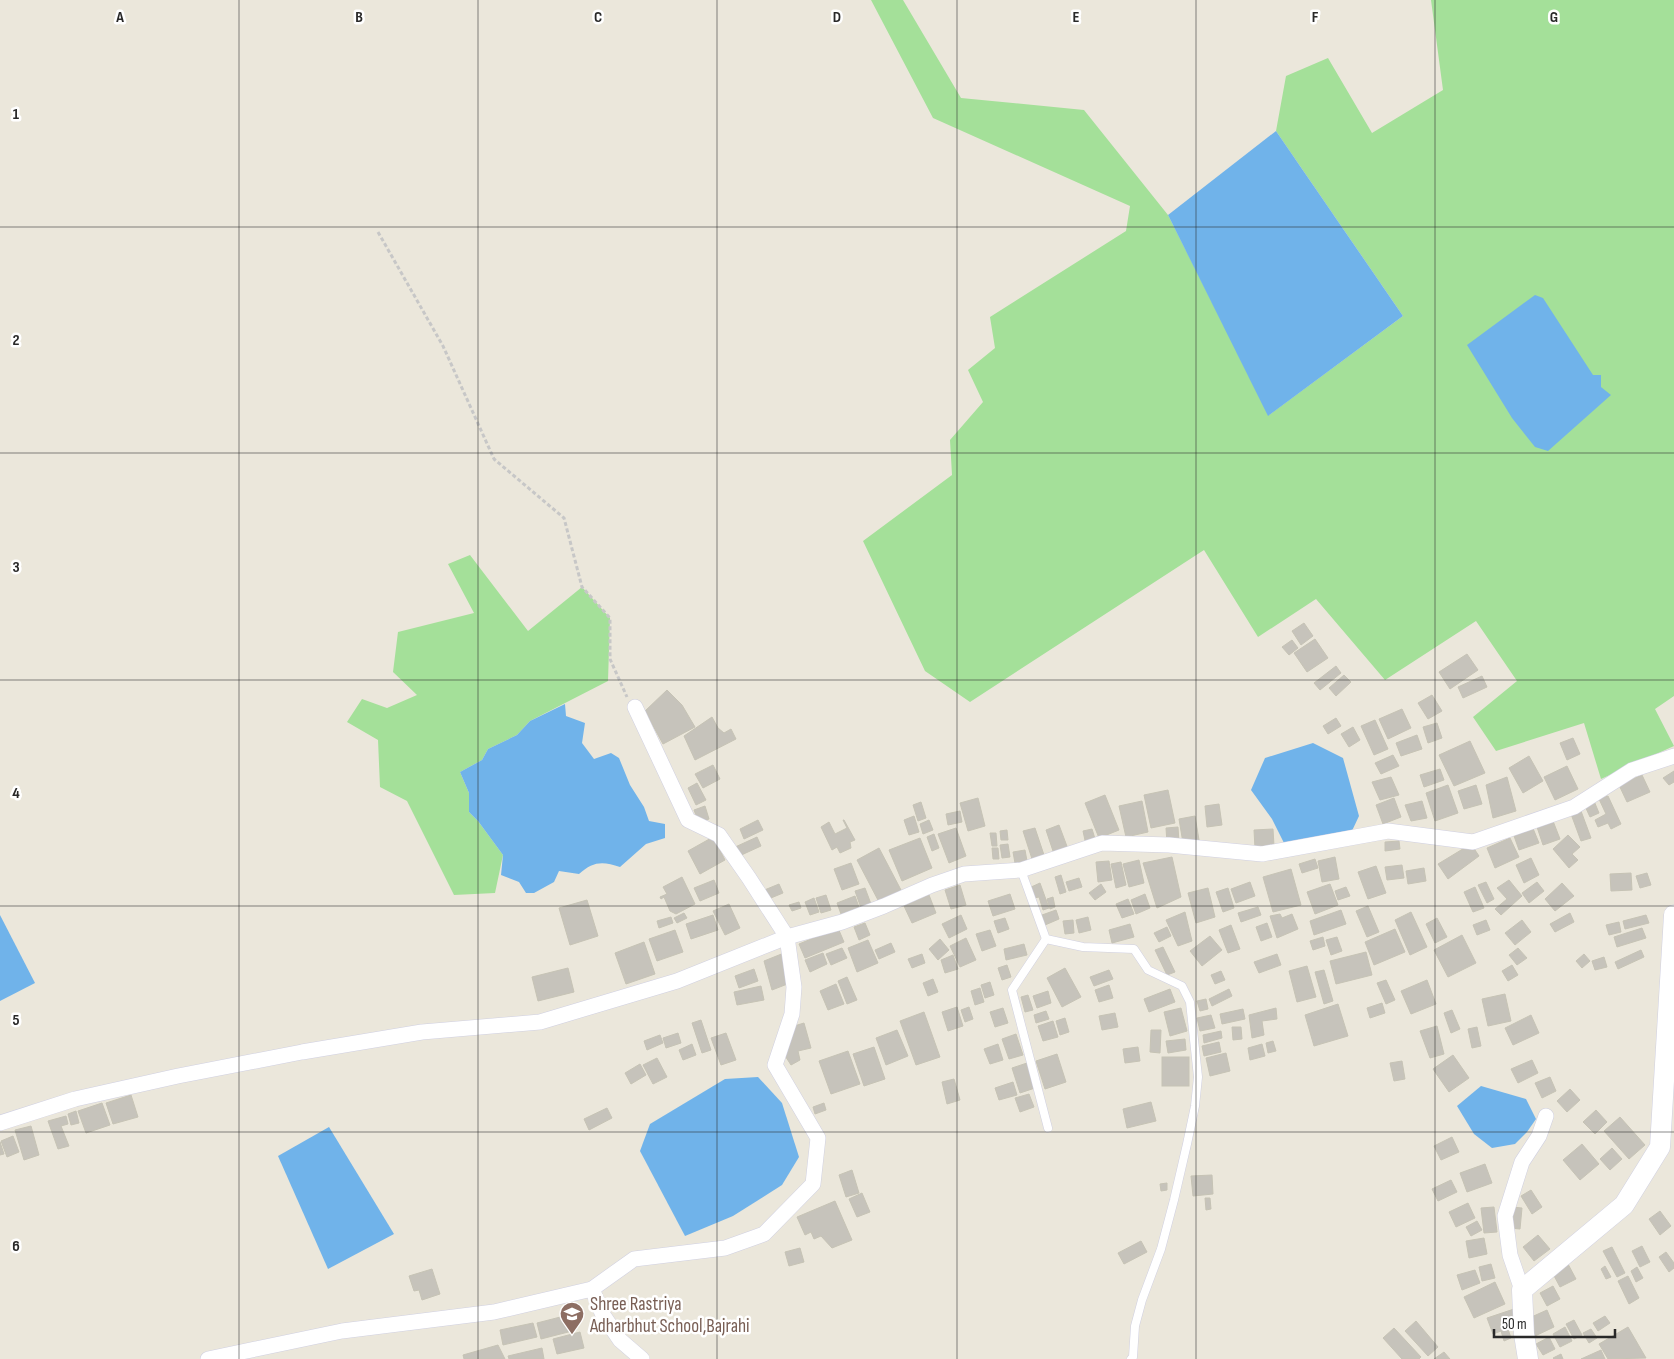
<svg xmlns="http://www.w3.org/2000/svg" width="1674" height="1359" font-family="'Sofia Sans Condensed',sans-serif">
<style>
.green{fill:#a4e099}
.water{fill:#70b3ea}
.building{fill:#c6c3bb;stroke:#c6c3b5}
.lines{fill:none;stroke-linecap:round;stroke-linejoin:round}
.service-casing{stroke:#d0d0e1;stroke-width:9}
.minor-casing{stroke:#d0d0e1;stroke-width:16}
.tertiary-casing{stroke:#d0d0e1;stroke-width:21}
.path{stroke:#c7c7c7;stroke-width:3;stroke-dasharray:4 2.5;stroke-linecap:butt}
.service{stroke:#fff;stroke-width:8}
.minor{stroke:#fff;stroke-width:15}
.tertiary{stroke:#fff;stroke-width:20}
.grid{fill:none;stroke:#292929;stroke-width:1;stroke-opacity:0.55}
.labels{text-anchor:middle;stroke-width:5;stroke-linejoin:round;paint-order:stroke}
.education-label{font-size:19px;fill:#785e54;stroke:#fff;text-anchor:start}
.grid-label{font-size:16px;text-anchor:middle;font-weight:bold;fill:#292929;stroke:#fff;stroke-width:5;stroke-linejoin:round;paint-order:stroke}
</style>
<rect width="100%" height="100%" fill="#ebe7db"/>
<!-- green -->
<g class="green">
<path d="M871,0H903L961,98L1084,110L1168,215L1269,415L1403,316L1276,131L1286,76L1328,58L1372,133L1443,90L1431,0H1674V696L1655,709L1674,746L1601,779L1584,723L1496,751L1473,717L1517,681L1476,621L1385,680L1316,599L1258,637L1204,550L970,702L925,671L863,541L952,475L950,440L983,402L968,370L995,348L990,317L1126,231L1130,206L933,118Z"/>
<path d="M470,555L528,631L582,587L610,618L608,681L530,721L517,735L488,749L482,760L460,772L469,793V812L478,821L503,855L495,893L454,895L407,801L380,787L378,740L347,722L362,699L387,708L417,695L393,672L398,632L474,613L448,564Z"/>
</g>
<!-- water -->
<g class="water">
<path d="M1276,131L1403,316L1268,416L1168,215Z"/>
<path d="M1535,295L1543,298L1593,375H1601V387L1611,395L1548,451L1535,447L1512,418L1467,345Z"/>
<path d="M565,704L566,716L585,723L582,743L594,759L611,753L619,758L630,785L644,807L649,821L665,824V838L646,844L620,867C603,861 593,861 579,874L559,871L554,882L534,893H526L519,882L501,875L503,855L478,821L469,812V793L460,772L482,760L488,749L517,735L530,721Z"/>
<path d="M1313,743L1343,758L1359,816L1351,833L1285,845L1272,819L1251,790L1265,758Z"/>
<path d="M0,915L35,983L0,1001Z"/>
<path d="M758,1077L782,1103L799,1157L782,1185L733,1216L685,1236L640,1151L650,1124L725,1079Z"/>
<path d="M1481,1086L1526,1099L1536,1119L1527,1132L1515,1144L1492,1148L1474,1134L1457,1106Z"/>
<path d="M329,1127L394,1234L328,1269L278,1156Z"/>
</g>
<!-- building -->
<g class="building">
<path d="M1304,623L1313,636L1301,645L1292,631Z"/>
<path d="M1315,639L1328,658L1307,672L1294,653Z"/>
<path d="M1292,640L1298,648L1289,655L1282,647Z"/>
<path d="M1467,654L1478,670L1450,689L1439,672Z"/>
<path d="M1336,666L1341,673L1320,690L1314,683Z"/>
<path d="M1344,675L1351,682L1336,696L1329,688Z"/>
<path d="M1482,676L1487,687L1463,698L1458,687Z"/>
<path d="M667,690L682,705L695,727L663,744L645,711Z"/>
<path d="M1432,695L1442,711L1428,719L1418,703Z"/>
<path d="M1402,709L1411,728L1388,739L1379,719Z"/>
<path d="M712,717L718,728L724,733L731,729L736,739L695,760L684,736Z"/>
<path d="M1336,718L1341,726L1328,734L1323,726Z"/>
<path d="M1375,720L1388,749L1374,755L1361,726Z"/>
<path d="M1437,723L1442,738L1428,743L1423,727Z"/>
<path d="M1353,727L1360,740L1349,747L1341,734Z"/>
<path d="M1417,735L1422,749L1401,756L1396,743Z"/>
<path d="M1573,738L1580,754L1567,760L1560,743Z"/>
<path d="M1470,741L1485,773L1454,786L1439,755Z"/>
<path d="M1393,755L1399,766L1381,774L1375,763Z"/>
<path d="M1529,756L1543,781L1523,793L1509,768Z"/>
<path d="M713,765L720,779L703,788L695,774Z"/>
<path d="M1567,766L1578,789L1555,800L1544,777Z"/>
<path d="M1440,769L1444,780L1424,787L1420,775Z"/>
<path d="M1674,771V782L1669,785L1663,778Z"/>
<path d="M1642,775L1650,792L1627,802L1619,785Z"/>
<path d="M1391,777L1399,795L1380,800L1372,782Z"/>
<path d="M1507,777L1516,811L1493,818L1486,785Z"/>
<path d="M697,783L706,800L696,805L688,788Z"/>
<path d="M1448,785L1458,813L1435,821L1426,793Z"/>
<path d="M1476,785L1482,804L1464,809L1458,791Z"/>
<path d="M1168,790L1175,823L1151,828L1144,795Z"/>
<path d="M1105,795L1119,830L1099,838L1085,803Z"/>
<path d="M1608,796L1621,824L1611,829L1608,823L1598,827L1595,820L1606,814L1599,799Z"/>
<path d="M978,798L985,826L968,831L960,803Z"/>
<path d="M1394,798L1401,817L1383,824L1376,805Z"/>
<path d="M1142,801L1148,832L1126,837L1119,806Z"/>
<path d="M1422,801L1427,818L1411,821L1405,805Z"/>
<path d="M1594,801L1599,813L1590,817L1585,806Z"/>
<path d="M921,802L926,818L918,821L913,805Z"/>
<path d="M1219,804L1222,825L1207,827L1205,806Z"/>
<path d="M705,806L709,819L699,823L694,810Z"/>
<path d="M960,811L962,822L948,825L946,814Z"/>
<path d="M1581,811L1591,838L1581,841L1571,814Z"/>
<path d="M914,816L919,832L909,835L904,820Z"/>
<path d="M1195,816L1199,840L1183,843L1179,819Z"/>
<path d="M758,820L763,830L744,839L740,829Z"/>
<path d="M843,820H844L855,840L850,842L851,848L840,853L837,847L832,850L821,827L829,822L835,834L847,828Z"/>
<path d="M929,820L933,830L923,834L920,824Z"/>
<path d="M1553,821L1560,839L1543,845L1537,827Z"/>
<path d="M1059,825L1068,849L1054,854L1046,830Z"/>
<path d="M1532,826L1539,843L1519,850L1513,833Z"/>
<path d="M1178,827L1179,842L1167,843L1166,828Z"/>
<path d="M956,828L966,856L949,863L938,834Z"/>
<path d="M1035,828L1045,858L1033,862L1023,831Z"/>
<path d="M1092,829L1096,842L1086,845L1083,831Z"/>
<path d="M1273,829L1274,846L1255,848L1254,830Z"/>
<path d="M1007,830L1008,840H1001L1000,831Z"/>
<path d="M990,833H996L997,846H992Z"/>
<path d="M934,834L939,848L932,851L927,837Z"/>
<path d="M1568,835L1580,847L1572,854L1578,860L1569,868L1553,849Z"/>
<path d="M713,837L725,860L700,874L688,851Z"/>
<path d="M757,837L761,846L737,857L733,848Z"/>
<path d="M920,838L932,868L902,881L889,850Z"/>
<path d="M1510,838L1519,857L1495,868L1487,848Z"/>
<path d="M1399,841L1400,849L1385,851V842Z"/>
<path d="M1008,844L1010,857L1002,858L1000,845Z"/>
<path d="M1471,844L1479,856L1448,879L1438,864Z"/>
<path d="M879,848L901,890L879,902L857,860Z"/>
<path d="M992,848H998L999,859H993Z"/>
<path d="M1025,850L1027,861L1015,863L1013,852Z"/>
<path d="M1172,857L1181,897L1157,908L1143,863Z"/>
<path d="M1335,857L1339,879L1322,882L1318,861Z"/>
<path d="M1531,858L1539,875L1524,883L1516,865Z"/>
<path d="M1315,859L1318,868L1302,873L1299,864Z"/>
<path d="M1139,860L1144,883L1129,887L1123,864Z"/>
<path d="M1109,861L1112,880L1098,882L1096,862Z"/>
<path d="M1121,862L1126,885L1116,888L1111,864Z"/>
<path d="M851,863L859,884L842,890L834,869Z"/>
<path d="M1402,865L1404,878L1387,880L1385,867Z"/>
<path d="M1376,866L1386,893L1368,899L1358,872Z"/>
<path d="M1424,868L1426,881L1408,884L1406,871Z"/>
<path d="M1291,869L1301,905L1273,912L1263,877Z"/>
<path d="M1631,873L1632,890L1611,891L1610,874Z"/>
<path d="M1647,873L1651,885L1640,888L1636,876Z"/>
<path d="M1061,875L1066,892L1060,894L1055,877Z"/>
<path d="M682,877L695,904L676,914L670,911L664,897L661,899L660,897L667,894L663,887Z"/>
<path d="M1079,878L1082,887L1069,891L1066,882Z"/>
<path d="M714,880L719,893L700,901L694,888Z"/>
<path d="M1509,880L1522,896L1501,915L1495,909L1507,899L1497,888Z"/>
<path d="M1250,882L1255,896L1236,903L1231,889Z"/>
<path d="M1486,882L1494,899L1487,903L1478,885Z"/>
<path d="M1537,882L1544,891L1529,903L1522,893Z"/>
<path d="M1040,883L1049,908L1043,910L1039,897L1034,898L1029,888Z"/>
<path d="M1562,883L1574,896L1555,911L1545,899Z"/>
<path d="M779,884L783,893L766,900L762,891Z"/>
<path d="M1101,884L1106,892L1095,900L1089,893Z"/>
<path d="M1330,884L1338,905L1315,914L1307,892Z"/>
<path d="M960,885L966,905L951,909L945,890Z"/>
<path d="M1346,887L1350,896L1338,900L1335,891Z"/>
<path d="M1475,887L1484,908L1473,912L1464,892Z"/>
<path d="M865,888L871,904L861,908L855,891Z"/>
<path d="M1208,888L1215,917L1196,923L1188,893Z"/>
<path d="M1228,888L1234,908L1223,912L1216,892Z"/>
<path d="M1010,894L1015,909L993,916L988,901Z"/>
<path d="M1145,894L1150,908L1136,914L1131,900Z"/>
<path d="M826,895L831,910L821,913L816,898Z"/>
<path d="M929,895L936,913L912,923L904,906Z"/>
<path d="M855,896L859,907L841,914L837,903Z"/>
<path d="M1053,897L1055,907L1050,909L1047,899Z"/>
<path d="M814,898L819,912L810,915L805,902Z"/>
<path d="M1128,899L1134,914L1122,918L1116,904Z"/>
<path d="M587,900L598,936L570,945L559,908Z"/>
<path d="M799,902L801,908L792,911L789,905Z"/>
<path d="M729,904L740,928L725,935L713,911Z"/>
<path d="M1368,906L1379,932L1367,937L1356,911Z"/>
<path d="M1258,907L1261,915L1241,922L1238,913Z"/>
<path d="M1056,910L1059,919L1045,925L1042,915Z"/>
<path d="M1341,910L1346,924L1314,935L1310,921Z"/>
<path d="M1185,912L1192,941L1178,946L1166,920Z"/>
<path d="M1411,912L1427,947L1410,955L1395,920Z"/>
<path d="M684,913L687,918L677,923L674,918Z"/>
<path d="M1570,913L1574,922L1555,932L1550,924Z"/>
<path d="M1280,914L1282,918L1292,914L1298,929L1277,938L1270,916Z"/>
<path d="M713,915L718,930L691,939L686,924Z"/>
<path d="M961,915L967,929L949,938L942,924Z"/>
<path d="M1646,915L1649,923L1625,929L1623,921Z"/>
<path d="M671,917L673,923L659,928L657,921Z"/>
<path d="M1088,917L1091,930L1079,933L1076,920Z"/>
<path d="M1005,918L1009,929L998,933L994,921Z"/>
<path d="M1437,918L1447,937L1435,943L1426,924Z"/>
<path d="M1073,920L1074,933L1065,934L1063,921Z"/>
<path d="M1486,920L1490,930L1477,935L1473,925Z"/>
<path d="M1522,920L1531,932L1515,945L1505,933Z"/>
<path d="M1619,922L1621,932L1609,935L1606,925Z"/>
<path d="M865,923L870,935L859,940L854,927Z"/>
<path d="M1267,923L1272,937L1261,941L1256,927Z"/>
<path d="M1130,924L1134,937L1112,943L1109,930Z"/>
<path d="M1231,925L1240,949L1228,953L1219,930Z"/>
<path d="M1167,927L1171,936L1159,942L1154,933Z"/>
<path d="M838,928L844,942L805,958L799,944Z"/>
<path d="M1642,928L1646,938L1617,947L1614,937Z"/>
<path d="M1395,929L1405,952L1374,965L1365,942Z"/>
<path d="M675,930L683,952L657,961L649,939Z"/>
<path d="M990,930L996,946L982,951L976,934Z"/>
<path d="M1462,935L1476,963L1448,977L1434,950Z"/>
<path d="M1210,936L1222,950L1202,966L1190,951Z"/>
<path d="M1323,937L1325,946L1313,950L1310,941Z"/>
<path d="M1337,937L1342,951L1331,955L1326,940Z"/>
<path d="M966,938L976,960L960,967L950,946Z"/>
<path d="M940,939L949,950L938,960L929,949Z"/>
<path d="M868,940L878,963L857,972L848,948Z"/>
<path d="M644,942L655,974L626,984L615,953Z"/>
<path d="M891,943L895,952L879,959L875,950Z"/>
<path d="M1024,944L1027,955L1006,960L1004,949Z"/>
<path d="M1163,947L1175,972L1167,975L1155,950Z"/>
<path d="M842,948L847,958L831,965L826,954Z"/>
<path d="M1518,948L1527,958L1517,965L1509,955Z"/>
<path d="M1641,950L1644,957L1618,969L1615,962Z"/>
<path d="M1366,952L1372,975L1336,984L1330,961Z"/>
<path d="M784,953L790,983L772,990L764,961Z"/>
<path d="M823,953L827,964L810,972L805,960Z"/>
<path d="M922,954L925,963L912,968L908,959Z"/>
<path d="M1277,954L1281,965L1259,973L1254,962Z"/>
<path d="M1584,954L1590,961L1582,968L1576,961Z"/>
<path d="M953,955L958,969L945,973L941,960Z"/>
<path d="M1604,957L1607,967L1595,970L1592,961Z"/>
<path d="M1007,965L1011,977L1002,980L998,968Z"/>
<path d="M1512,965L1518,975L1508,981L1502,971Z"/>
<path d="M1307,966L1316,997L1297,1002L1289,971Z"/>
<path d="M568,968L574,992L538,1001L532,977Z"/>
<path d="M1065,968L1081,997L1062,1007L1047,978Z"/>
<path d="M754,969L758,981L739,988L735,976Z"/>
<path d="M1109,970L1113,979L1094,986L1090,977Z"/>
<path d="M1324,970L1333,1001L1324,1004L1315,972Z"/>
<path d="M1221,971L1225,980L1215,984L1211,975Z"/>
<path d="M847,977L857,1000L847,1004L838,981Z"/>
<path d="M933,979L938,992L928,996L923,983Z"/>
<path d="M1386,980L1395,1000L1386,1004L1377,983Z"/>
<path d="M1427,980L1436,1004L1411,1014L1401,991Z"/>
<path d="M990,982L994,995L985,998L981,985Z"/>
<path d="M836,984L844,1004L828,1010L820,991Z"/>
<path d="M1109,985L1113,998L1099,1002L1095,990Z"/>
<path d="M761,986L764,1000L737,1005L734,992Z"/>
<path d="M980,988L984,1002L975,1005L971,991Z"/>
<path d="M1170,989L1175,1002L1149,1012L1144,999Z"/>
<path d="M1229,989L1232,996L1212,1006L1209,999Z"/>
<path d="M1048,991L1051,1003L1037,1008L1033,996Z"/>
<path d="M1505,994L1511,1021L1488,1026L1482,999Z"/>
<path d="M1028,995L1033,1010L1025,1012L1021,997Z"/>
<path d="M1206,999L1208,1009L1200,1011L1197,1001Z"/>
<path d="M1382,1003L1385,1013L1370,1018L1367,1008Z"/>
<path d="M1338,1004L1348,1036L1314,1046L1305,1015Z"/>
<path d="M957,1007L963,1026L948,1031L942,1012Z"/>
<path d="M969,1007L973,1019L965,1022L961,1010Z"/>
<path d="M1003,1008L1008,1023L995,1027L990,1012Z"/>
<path d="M1181,1008L1187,1031L1170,1036L1164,1012Z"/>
<path d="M1276,1008L1277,1019L1262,1021L1264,1035L1252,1038L1249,1015Z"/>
<path d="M1243,1009L1245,1019L1222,1024L1220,1014Z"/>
<path d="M1452,1010L1460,1029L1451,1033L1444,1013Z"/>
<path d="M1046,1011L1049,1019L1036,1023L1034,1015Z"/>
<path d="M924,1012L940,1057L916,1065L900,1021Z"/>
<path d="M1115,1013L1118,1027L1102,1030L1099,1016Z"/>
<path d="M1211,1015L1215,1028L1200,1031L1197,1018Z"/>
<path d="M1531,1015L1539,1033L1513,1045L1505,1028Z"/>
<path d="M1065,1018L1069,1032L1060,1035L1056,1021Z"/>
<path d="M701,1020L711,1050L702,1053L692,1023Z"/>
<path d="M1053,1021L1058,1037L1043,1041L1038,1026Z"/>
<path d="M804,1023L811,1048L798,1051L800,1060L791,1065L782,1051L791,1027Z"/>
<path d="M1437,1026L1444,1054L1430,1058L1420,1031Z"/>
<path d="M1232,1027H1241L1242,1039L1233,1040Z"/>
<path d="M1477,1027L1481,1046L1472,1048L1468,1029Z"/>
<path d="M897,1030L908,1056L886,1065L876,1038Z"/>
<path d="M1151,1030H1161L1160,1053L1150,1052Z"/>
<path d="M1221,1031L1222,1038L1204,1043L1203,1035Z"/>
<path d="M678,1033L681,1043L666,1048L663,1038Z"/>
<path d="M726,1033L736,1060L721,1065L711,1038Z"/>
<path d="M1016,1034L1023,1055L1009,1059L1002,1039Z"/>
<path d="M660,1035L663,1043L647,1050L644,1041Z"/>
<path d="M1185,1039L1186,1050L1168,1053L1166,1041Z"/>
<path d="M1273,1041L1276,1051L1268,1053L1266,1043Z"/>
<path d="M1219,1042L1221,1052L1204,1056L1202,1046Z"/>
<path d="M692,1044L696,1055L683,1060L679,1050Z"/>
<path d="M998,1044L1003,1060L990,1064L984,1049Z"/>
<path d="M1262,1044L1265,1056L1250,1060L1248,1048Z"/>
<path d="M874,1047L885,1079L864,1086L853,1054Z"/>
<path d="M1138,1047L1140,1061L1125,1063L1123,1049Z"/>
<path d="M848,1051L860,1084L831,1094L819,1061Z"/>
<path d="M1226,1053L1230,1071L1210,1076L1206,1058Z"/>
<path d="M1057,1054L1066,1082L1045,1089L1036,1061Z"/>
<path d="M1453,1055L1469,1078L1449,1092L1433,1069Z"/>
<rect x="1162" y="1057" width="27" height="29"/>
<path d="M657,1058L667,1077L653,1084L643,1065Z"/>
<path d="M1532,1060L1538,1073L1518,1083L1511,1069Z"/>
<path d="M1402,1061L1405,1079L1394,1081L1390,1063Z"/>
<path d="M1027,1063L1035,1088L1020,1093L1012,1068Z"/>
<path d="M640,1064L646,1075L631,1084L625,1073Z"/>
<path d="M1550,1077L1556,1091L1542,1098L1535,1083Z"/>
<path d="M954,1079L960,1100L947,1104L942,1082Z"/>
<path d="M1013,1082L1017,1095L999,1100L995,1088Z"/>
<path d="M1570,1089L1580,1100L1567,1112L1557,1101Z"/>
<path d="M1029,1094L1034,1107L1020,1112L1015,1098Z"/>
<path d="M131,1095L138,1117L113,1124L106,1103Z"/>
<path d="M1151,1102L1156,1121L1127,1128L1123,1109Z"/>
<path d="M102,1103L110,1125L86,1133L78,1111Z"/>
<path d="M824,1103L826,1110L815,1114L813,1107Z"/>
<path d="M607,1108L612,1118L589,1130L584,1119Z"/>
<path d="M1596,1110L1607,1122L1595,1134L1583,1122Z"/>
<path d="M76,1111L79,1123L71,1125L68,1114Z"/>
<path d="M66,1116L68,1124L61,1126L69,1146L58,1149L48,1121Z"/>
<path d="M1620,1117L1645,1145L1629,1159L1604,1131Z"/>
<path d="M31,1126L39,1155L24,1160L15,1130Z"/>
<path d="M13,1136L19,1152L7,1157L1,1141Z"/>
<path d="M1452,1137L1459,1152L1441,1160L1434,1146Z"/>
<path d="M0,1142L4,1154L0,1155Z"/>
<path d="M1582,1144L1599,1164L1580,1180L1563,1160Z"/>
<path d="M1612,1148L1622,1159L1610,1170L1600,1159Z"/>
<path d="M1485,1164L1492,1183L1467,1192L1460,1173Z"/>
<path d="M852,1170L859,1193L846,1197L839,1175Z"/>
<path d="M1212,1175L1213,1194L1193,1196L1191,1176Z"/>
<path d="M1451,1180L1457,1192L1438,1201L1432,1189Z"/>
<path d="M1167,1183V1190L1161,1191L1160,1184Z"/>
<path d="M1531,1190L1542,1207L1532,1214L1521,1196Z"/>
<path d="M862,1193L870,1212L857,1217L849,1199Z"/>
<path d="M1205,1198H1210L1211,1209L1206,1210Z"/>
<path d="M835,1201L852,1240L832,1248L821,1236L814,1239L811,1232L805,1235L797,1217Z"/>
<path d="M1468,1203L1475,1218L1456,1227L1449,1212Z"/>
<path d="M1494,1207L1497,1232L1484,1233L1481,1208Z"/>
<path d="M1512,1207L1522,1208L1520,1229L1510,1228Z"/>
<path d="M1660,1211L1671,1226L1660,1235L1649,1219Z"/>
<path d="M1477,1221L1482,1230L1471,1236L1466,1227Z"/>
<path d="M1538,1235L1550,1249L1534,1261L1523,1247Z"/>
<path d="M1484,1238L1487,1254L1469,1258L1466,1241Z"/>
<path d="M1141,1241L1147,1252L1124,1264L1118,1253Z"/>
<path d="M1642,1246L1650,1262L1640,1267L1632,1251Z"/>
<path d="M1612,1247L1625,1273L1617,1277L1603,1251Z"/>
<path d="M800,1248L804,1262L789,1266L785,1252Z"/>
<path d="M1666,1252L1674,1263V1268L1669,1272L1659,1257Z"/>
<path d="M1491,1264L1495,1278L1482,1281L1479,1267Z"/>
<path d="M1568,1264L1576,1279L1560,1287L1552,1272Z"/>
<path d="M1605,1266L1611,1277L1606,1279L1601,1269Z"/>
<path d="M1637,1267L1643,1278L1636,1282L1631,1271Z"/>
<path d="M432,1269L440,1294L422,1300L419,1290L414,1291L409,1276Z"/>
<path d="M1475,1270L1480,1283L1462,1290L1457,1275Z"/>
<path d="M1628,1276L1639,1298L1629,1304L1618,1281Z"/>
<path d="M1495,1282L1505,1304L1474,1318L1464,1297Z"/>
<path d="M1553,1286L1560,1299L1547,1306L1540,1293Z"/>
<path d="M1514,1309L1517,1319L1506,1323L1511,1338L1504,1341L1501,1331L1493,1334L1487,1318Z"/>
<path d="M1547,1310L1554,1327L1535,1336L1527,1319Z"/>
<path d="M572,1314L576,1330L541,1339L537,1323Z"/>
<path d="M1605,1316L1610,1323L1598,1331L1593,1323Z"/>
<path d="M1574,1320L1582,1335L1574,1339L1566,1324Z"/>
<path d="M1416,1321L1438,1347L1428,1356L1405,1331Z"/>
<path d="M533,1323L537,1337L503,1345L500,1330Z"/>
<path d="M1565,1327L1572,1341L1560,1347L1553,1334Z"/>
<path d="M1628,1327L1646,1358L1608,1359L1599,1344Z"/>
<path d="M1394,1328L1421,1357L1419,1359H1402L1383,1338Z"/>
<path d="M1591,1329L1597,1338L1589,1343L1583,1333Z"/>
<path d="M580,1332L584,1348L557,1354L553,1339Z"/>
<path d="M1549,1337L1555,1349L1543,1355L1536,1344Z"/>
<path d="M498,1345L505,1359H464L463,1355Z"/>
<path d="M542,1348L544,1359H509L508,1356Z"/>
<path d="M1601,1350L1605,1359H1581Z"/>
<path d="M1444,1352L1450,1359H1434Z"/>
<path d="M1561,1354L1563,1359H1554L1553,1358Z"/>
</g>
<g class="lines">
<defs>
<g id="service">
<path d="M1021,870L1046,939L1083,947L1134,949L1148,970L1182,986L1190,1002L1198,1077L1195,1106L1187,1144L1174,1200L1161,1249L1142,1300L1135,1326L1133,1357L1131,1359"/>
<path d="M1046,939L1012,990L1048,1128"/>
</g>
<g id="minor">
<path d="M0,1123L75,1099L178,1076L302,1052L422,1032L540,1022L677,981L787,937L842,922L884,906L932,885L964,874L1021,870L1102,843L1169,845L1262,854L1388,831L1473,842L1574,807L1632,770L1674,756"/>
<path d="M592,1289L603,1315L620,1340L642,1359"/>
<path d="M1522,1290L1510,1255L1505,1216L1522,1162L1539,1136L1546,1116"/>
<path d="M208,1359L342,1331L494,1312L592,1289L634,1259L725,1248L764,1234L813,1184L818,1138L775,1065L792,1014L794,987L787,937L749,878L719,835L688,820L635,707"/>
</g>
<path id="tertiary" d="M1528,1359L1524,1334L1522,1290L1624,1205L1660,1147L1674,915"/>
</defs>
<!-- service casing -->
<use href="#service" class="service-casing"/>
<!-- minor casing -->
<use href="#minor" class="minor-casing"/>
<!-- tertiary casing -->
<use href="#tertiary" class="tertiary-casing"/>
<!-- path -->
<path class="path" d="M378,232L443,346L494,459L564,518L582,587L610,618V659L627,697"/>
<!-- service -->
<use href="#service" class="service"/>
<!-- minor -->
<use href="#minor" class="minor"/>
<!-- tertiary -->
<use href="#tertiary" class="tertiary"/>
</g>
<!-- grid -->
<path class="grid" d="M239,0V1359M478,0V1359M717,0V1359M957,0V1359M1196,0V1359M1435,0V1359M0,227H1674M0,453H1674M0,680H1674M0,906H1674M0,1132H1674"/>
<!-- icons -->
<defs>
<symbol id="school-pin" viewBox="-11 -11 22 30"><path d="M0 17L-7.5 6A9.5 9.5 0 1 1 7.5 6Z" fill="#8d6e63" stroke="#fff"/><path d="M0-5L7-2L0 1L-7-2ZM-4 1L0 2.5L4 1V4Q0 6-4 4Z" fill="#fff"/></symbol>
</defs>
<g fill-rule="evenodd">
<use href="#school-pin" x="558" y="1300" width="28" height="38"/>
</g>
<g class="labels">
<!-- education labels -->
<g class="education-label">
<text x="590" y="1310">Shree Rastriya<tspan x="590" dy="22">Adharbhut School,Bajrahi</tspan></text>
</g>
</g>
<g class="grid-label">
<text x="120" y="22">A</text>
<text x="359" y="22">B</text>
<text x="598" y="22">C</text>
<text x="837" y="22">D</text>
<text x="1076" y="22">E</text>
<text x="1315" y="22">F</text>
<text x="1554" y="22">G</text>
<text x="16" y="119">1</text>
<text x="16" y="345">2</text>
<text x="16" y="572">3</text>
<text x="16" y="798">4</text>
<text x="16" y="1025">5</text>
<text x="16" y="1251">6</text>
</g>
<!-- scale -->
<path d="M1494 1329v8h121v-8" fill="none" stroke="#292929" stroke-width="2.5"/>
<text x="1502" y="1329" font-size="15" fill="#292929" stroke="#ffffff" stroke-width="4" paint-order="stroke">50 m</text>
</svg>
